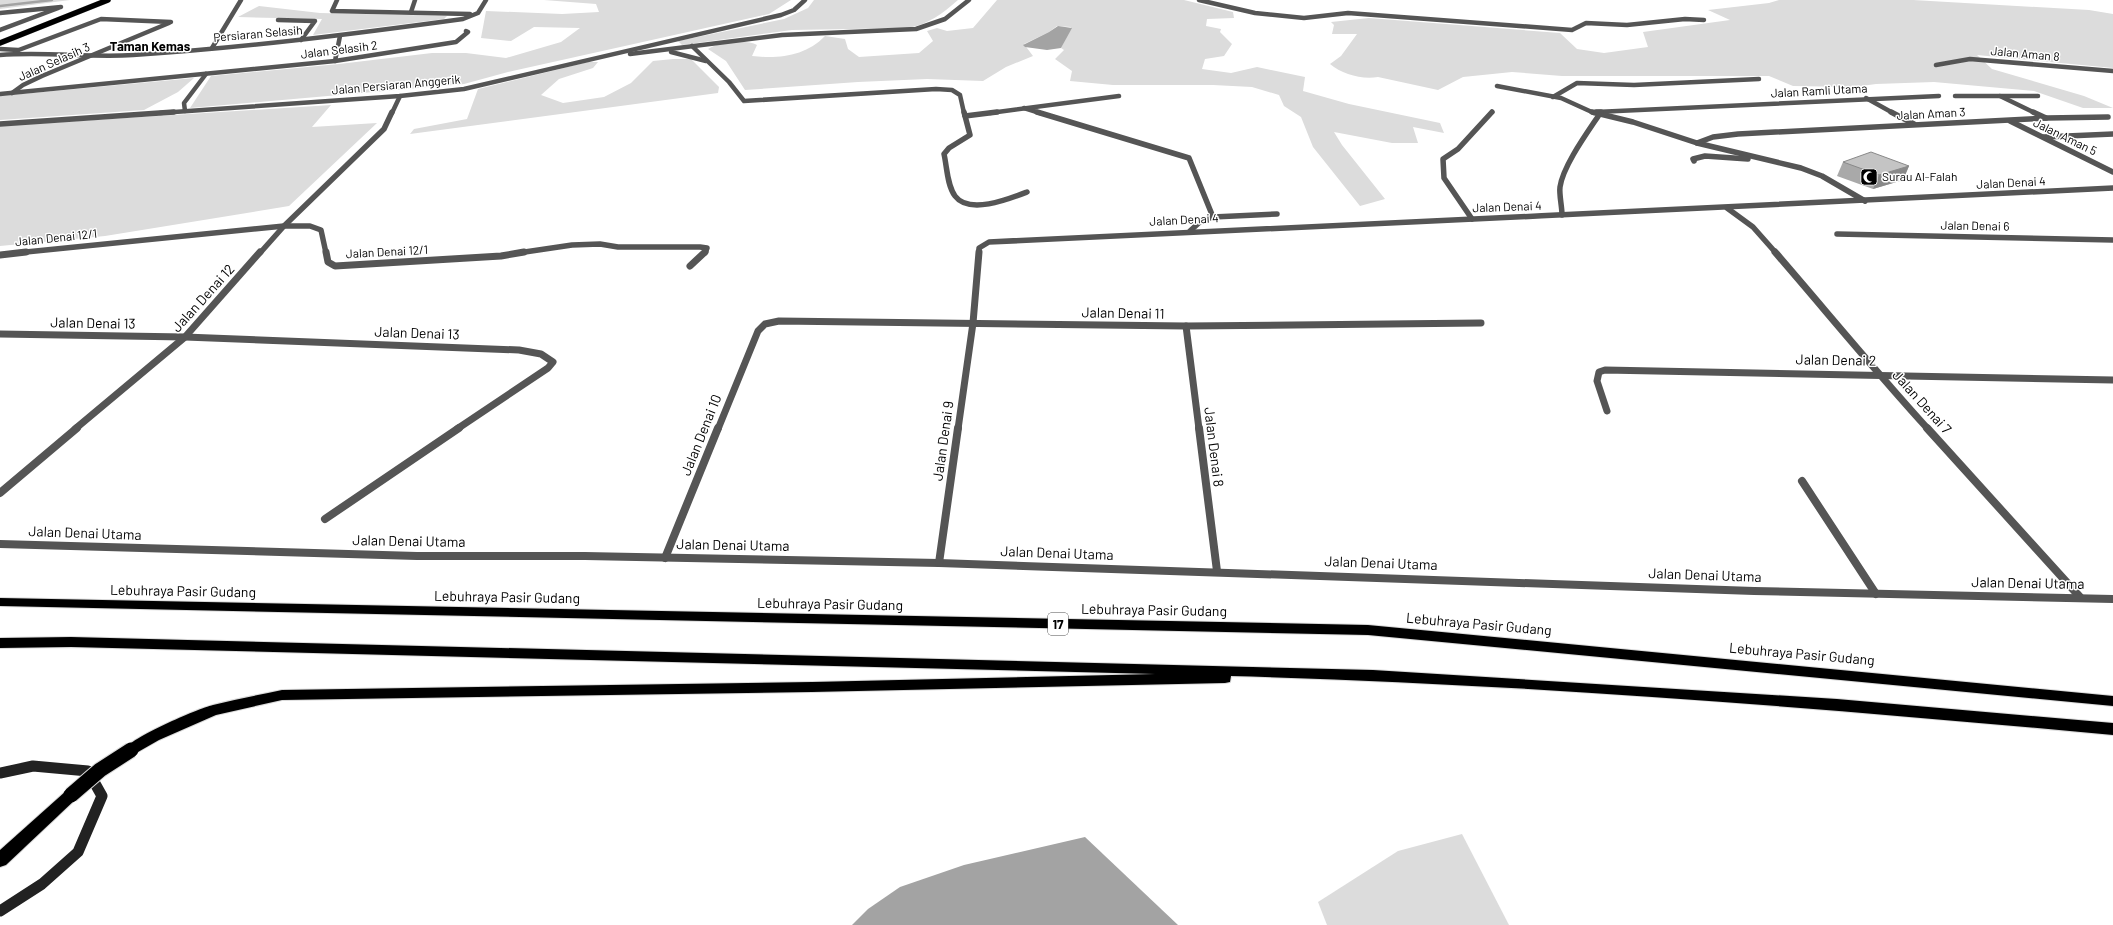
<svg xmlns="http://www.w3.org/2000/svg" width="2113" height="925" font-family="Barlow,sans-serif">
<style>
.green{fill:#dcdcdc}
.water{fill:#a3a3a3}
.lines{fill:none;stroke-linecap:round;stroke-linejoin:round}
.stream{stroke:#a3a3a3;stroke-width:2.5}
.primary-casing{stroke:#dbdbdb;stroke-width:6}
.trunk-casing{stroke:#dbdbdb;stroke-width:2}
.minor-far3{stroke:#555;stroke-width:4.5}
.minor-far2{stroke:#555;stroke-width:5.5}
.minor-far1{stroke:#555;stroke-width:7}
.minor{stroke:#555;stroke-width:8}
.tertiary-far2{stroke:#555;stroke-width:5.5}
.tertiary-far1{stroke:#555;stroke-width:7}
.tertiary{stroke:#555;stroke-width:8}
.secondary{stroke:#222;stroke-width:11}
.primary{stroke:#000;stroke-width:5.5}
.trunk{fill:#000;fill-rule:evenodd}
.trunk-bridge-casing{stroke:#dbdbdb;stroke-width:17;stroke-linecap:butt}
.trunk-bridge{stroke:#000;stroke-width:15}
.wall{fill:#a9a9a9}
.shaded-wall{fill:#898989}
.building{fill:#c4c4c4;stroke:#898989}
.labels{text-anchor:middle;stroke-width:3;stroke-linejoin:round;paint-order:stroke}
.far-street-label{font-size:12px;fill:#000;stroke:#fff}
.far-poi-label{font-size:12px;fill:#000;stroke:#fff;text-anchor:start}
.far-neighbourhood-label{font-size:13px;font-weight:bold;fill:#000;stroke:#fff}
.shield{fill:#fff;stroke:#4c4c4c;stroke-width:1}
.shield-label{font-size:13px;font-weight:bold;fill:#000}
.street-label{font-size:14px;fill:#000;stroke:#fff}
</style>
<rect width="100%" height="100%" fill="#fff"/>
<!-- green -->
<g class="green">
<path d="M0,0H70L0,9Z"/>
<path d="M544,0H791L769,14L508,72L464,84L190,108L211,76L339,64L432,53H466L506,58L561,42L580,28L534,27L511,41L481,38L486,11L562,14L599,12L596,4Z"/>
<path d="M814,0H958C942,14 929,24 908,28L792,30L682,45L678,41L784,19L808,8Z"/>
<path d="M997,0H1184L1233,12L1234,18L1207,19L1206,26L1221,29L1220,32L1232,44L1224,56L1205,59L1202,69L1231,73L1257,67L1305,77L1303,91L1349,104L1440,123L1444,133L1413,127L1418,143H1392L1334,132L1342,145L1385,199L1360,206L1313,147L1301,117L1284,106L1279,95L1252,87L1213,85H1113L1070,81L1072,71L1055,59L1064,50L1061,48L1071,27L1057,26L1049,32L1024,44L1033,56L1006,67L983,81L927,79L858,82L745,90L726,61L708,49C718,42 747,39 757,45L752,56C779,59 806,56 825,36L845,39L848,49L859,57L919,53L933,41L927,31L937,28L947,31L973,28Z"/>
<path d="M1779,0H1913L2089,10L2113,14V68L1977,55L1992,69L2084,96L2113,108H2083L2034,91L1934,82L1876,84L1854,87L1793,86L1769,76H1562L1512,72L1463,77L1438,90L1378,77C1362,80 1342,74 1330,64L1341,56L1357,34H1332L1334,25L1331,22L1369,18L1560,33L1577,49L1604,53L1648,47L1643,32L1730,20L1708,10L1769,3Z"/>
<path d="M259,6L320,13L447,16L444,19L313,35L322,19L238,17Z"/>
<path d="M673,59H691L719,87L718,93L410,134L414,129L467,119L478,89L588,62H598L593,68L559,79L541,95L563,103L604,97L631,83L653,61Z"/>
<path d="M194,78L178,92L144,110L0,120V96Z"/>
<path d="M331,105L312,127L377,123L289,206L105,236L0,246V126Z"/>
<path d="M1462,834L1509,925H1327L1318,902L1398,851Z"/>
</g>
<!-- water -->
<g class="water">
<path d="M1058,26L1072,28L1061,48L1047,50L1025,47L1023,45L1049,32Z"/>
<path d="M1085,837L1178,925H852L868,909L900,887L964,865Z"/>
</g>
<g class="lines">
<!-- stream -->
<path class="stream" d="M0,6L52,0"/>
<defs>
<path id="primary" d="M0,43L108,0"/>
<g id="trunk">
<path d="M0,598L1368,625L2113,696V706L1368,635L0,606Z"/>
<path d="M71,637L1373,670L1837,699L2113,723V735C1820,708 1526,684 1231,676L1230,682L1225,683L812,692L282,700L216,715L159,740L131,756L126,754L124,750C130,738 197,709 213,705C236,699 259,695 282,690L812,682L1155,674L71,647L0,648V638Z"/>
<path d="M71,789L76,791L79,795L76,799L6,865L0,867V850L66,791Z"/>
</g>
</defs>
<!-- primary casing -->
<use href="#primary" class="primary-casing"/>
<!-- trunk casing -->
<use href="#trunk" class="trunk-casing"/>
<!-- minor-far3 -->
<g class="minor-far3">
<path d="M337,0L332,11L470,14"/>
<path d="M1199,0L1255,13L1304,18L1348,13L1572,30L1586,23L1627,25L1685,19L1704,20"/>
<path d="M411,12L415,0"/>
<path d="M0,13L61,7L0,30"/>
<path d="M278,20L315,21L301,40"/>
<path d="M692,46L729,82L744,101L936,89L952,90L960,95L964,113"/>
<path d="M212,48L241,0"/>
<path d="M0,49L18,50"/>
<path d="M16,51L101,19L171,22"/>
<path d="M671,52L706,61"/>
<path d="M630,54L782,35L916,29L945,19L969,0"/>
<path d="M0,55C44,51 88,58 133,55C243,48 353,34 463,19L478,13L486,0"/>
<path d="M335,61L340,36"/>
<path d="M1936,65L1970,59L2113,71"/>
<path d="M1497,86L1561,98L1594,113"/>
<path d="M12,93L23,85L42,76L169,23"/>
<path d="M0,94L335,61L456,42L468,32L466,31"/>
<path d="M1955,96H2038"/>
<path d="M2000,96L2035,113"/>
<path d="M1553,97L1577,83L1634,85L1759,79"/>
<path d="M1866,98L1893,113"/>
<path d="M1024,108L1040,113"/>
<path d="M185,111L184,103L206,74"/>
<path d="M1596,112L1939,96"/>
<path d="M160,113L400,96L464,89L781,15L794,10L805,0"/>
<path d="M392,113L400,96"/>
<path d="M990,113L1119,96"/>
</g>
<!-- minor-far2 -->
<g class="minor-far2">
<path d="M964,112L970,135L949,148L944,154C947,167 947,185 955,196C969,215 1009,199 1027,192"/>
<path d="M1037,112L1189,158L1213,217L1202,220L1190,231"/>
<path d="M1592,112L1633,122L1697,143L1801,168L1822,176L1865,201"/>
<path d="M1596,112H1601"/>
<path d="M1891,112L1914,124"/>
<path d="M2033,112L2046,118"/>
<path d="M965,116L997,112"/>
<path d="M2010,121L2113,172"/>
<path d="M0,124L174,112"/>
<path d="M2044,137L2113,134"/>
<path d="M1697,143L1713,137L1738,134L2047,118L2108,117"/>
<path d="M1694,161L1693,159L1705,156L1748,159"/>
<path d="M1727,208L1753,227L1776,253"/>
<path d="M1562,215C1562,206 1559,195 1560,187C1563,166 1587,133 1599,115"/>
<path d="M1213,217L1277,214"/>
<path d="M1472,219L1444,178L1443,159L1458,149L1492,112"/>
<path d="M1837,234L2113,240"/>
<path d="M16,253L284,226H310L321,230L326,253"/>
<path d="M260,253L284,226L384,129L392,112"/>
<path d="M518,253L572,245L600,244L618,247H700L707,248L705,253"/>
</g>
<!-- minor-far1 -->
<g class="minor-far1">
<path d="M326,252L328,262L335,266L501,256L524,252"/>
<path d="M1775,252C1826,311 1876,372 1928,429"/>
<path d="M0,255L26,252"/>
<path d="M690,266L705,252"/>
<path d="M1186,326L1199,429"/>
<path d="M0,334L185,337L519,350L541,354L553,362L548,368L457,429"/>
<path d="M1607,411L1597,381L1599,372L1605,370L2113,380"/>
<path d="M75,429L185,337L260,252"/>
<path d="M718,429L758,331L765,324L779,321L1186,326L1481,323"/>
</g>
<!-- minor -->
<g class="minor">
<path d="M1199,428L1217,571"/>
<path d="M1927,428L2080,597"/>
<path d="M1802,481L1876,594"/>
<path d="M0,493L77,428"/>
<path d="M325,519L459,428"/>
<path d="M665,558L718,428"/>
</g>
<!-- tertiary-far2 -->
<path class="tertiary-far2" d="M979,253V248L989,242C1364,222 1738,209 2113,188"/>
<!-- tertiary-far1 -->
<path class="tertiary-far1" d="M958,429L973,323L979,252"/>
<!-- tertiary -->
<g class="tertiary">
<path d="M0,544L417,556H585L939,563L1754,591L2113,599"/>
<path d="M939,563L958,428"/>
</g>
<!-- secondary -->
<path class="secondary" d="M0,773L33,766L88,771L102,796L78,852L42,884L0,911"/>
<!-- primary -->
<use href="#primary" class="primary"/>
<!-- trunk -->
<use href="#trunk" class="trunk"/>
<defs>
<path id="trunk-bridge" d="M71,795L100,770L131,750"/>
</defs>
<!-- trunk-bridge casing -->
<use href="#trunk-bridge" class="trunk-bridge-casing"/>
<!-- trunk-bridge -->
<use href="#trunk-bridge" class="trunk-bridge"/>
</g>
<!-- wall -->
<path class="wall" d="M1843,162L1909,166L1903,180L1873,189L1837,176Z"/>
<!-- shaded-wall -->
<path class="shaded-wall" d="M1909,166L1903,180L1873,189L1879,175Z"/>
<!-- building -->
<path class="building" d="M1871,152L1909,166L1879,175L1843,162Z"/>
<!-- icons -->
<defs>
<symbol id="mosque-square" viewBox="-11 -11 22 22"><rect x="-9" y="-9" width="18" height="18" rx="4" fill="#000" stroke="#fff"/><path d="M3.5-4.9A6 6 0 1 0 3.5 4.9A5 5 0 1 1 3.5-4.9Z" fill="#fff"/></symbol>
</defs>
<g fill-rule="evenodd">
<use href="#mosque-square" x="1859" y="167" width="20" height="20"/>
</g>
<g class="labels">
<!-- far-street labels -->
<g class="far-street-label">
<text transform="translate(258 34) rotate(-5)" y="4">Persiaran Selasih</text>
<text transform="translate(339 50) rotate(-7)" y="4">Jalan Selasih 2</text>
<text transform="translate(2025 54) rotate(5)" y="4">Jalan Aman 8</text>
<text transform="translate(54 62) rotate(-24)" y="4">Jalan Selasih 3</text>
<text transform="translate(396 85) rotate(-5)" y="4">Jalan Persiaran Anggerik</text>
<text transform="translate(1819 91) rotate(-3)" y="4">Jalan Ramli Utama</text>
<text transform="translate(1931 114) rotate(-3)" y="4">Jalan Aman 3</text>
<text transform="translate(2065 137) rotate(26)" y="4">Jalan Aman 5</text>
<text transform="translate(2011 183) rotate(-3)" y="4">Jalan Denai 4</text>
<text transform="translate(1507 207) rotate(-2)" y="4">Jalan Denai 4</text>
<text transform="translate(1184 220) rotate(-3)" y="4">Jalan Denai 4</text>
<text transform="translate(1975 226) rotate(1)" y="4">Jalan Denai 6</text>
<text transform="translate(56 238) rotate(-6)" y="4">Jalan Denai 12/1</text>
<text transform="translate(387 252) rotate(-3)" y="4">Jalan Denai 12/1</text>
</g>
<!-- far-poi labels -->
<g class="far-poi-label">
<text x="1882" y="181">Surau Al-Falah</text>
</g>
<!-- far-neighbourhood labels -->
<g class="far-neighbourhood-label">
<text x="150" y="51">Taman Kemas</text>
</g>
<!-- shield labels -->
<rect class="shield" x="1048" y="613" width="20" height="22" rx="3"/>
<g class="shield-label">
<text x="1058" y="629">17</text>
</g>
<!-- street labels -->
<g class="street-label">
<text transform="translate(203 298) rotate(-48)" y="5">Jalan Denai 12</text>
<text transform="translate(1123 313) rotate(1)" y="5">Jalan Denai 11</text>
<text transform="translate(93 323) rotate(1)" y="5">Jalan Denai 13</text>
<text transform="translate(417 333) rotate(2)" y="5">Jalan Denai 13</text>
<text transform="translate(1836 360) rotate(1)" y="5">Jalan Denai 2</text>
<text transform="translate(1922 402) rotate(48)" y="5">Jalan Denai 7</text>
<text transform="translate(701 435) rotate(-68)" y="5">Jalan Denai 10</text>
<text transform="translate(943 441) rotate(-82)" y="5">Jalan Denai 9</text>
<text transform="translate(1214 447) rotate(83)" y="5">Jalan Denai 8</text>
<text transform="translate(85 533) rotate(2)" y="5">Jalan Denai Utama</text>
<text transform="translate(409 541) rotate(1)" y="5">Jalan Denai Utama</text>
<text transform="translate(733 545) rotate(1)" y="5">Jalan Denai Utama</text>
<text transform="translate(1057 553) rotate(2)" y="5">Jalan Denai Utama</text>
<text transform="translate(1381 563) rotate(2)" y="5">Jalan Denai Utama</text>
<text transform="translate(1705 575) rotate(2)" y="5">Jalan Denai Utama</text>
<text transform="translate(2028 583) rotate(1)" y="5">Jalan Denai Utama</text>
<text transform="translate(183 591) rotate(1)" y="5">Lebuhraya Pasir Gudang</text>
<text transform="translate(507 597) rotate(1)" y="5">Lebuhraya Pasir Gudang</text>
<text transform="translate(830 604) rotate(1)" y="5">Lebuhraya Pasir Gudang</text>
<text transform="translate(1154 610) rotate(1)" y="5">Lebuhraya Pasir Gudang</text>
<text transform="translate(1479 624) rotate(5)" y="5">Lebuhraya Pasir Gudang</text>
<text transform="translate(1802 654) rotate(5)" y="5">Lebuhraya Pasir Gudang</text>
</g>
</g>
</svg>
